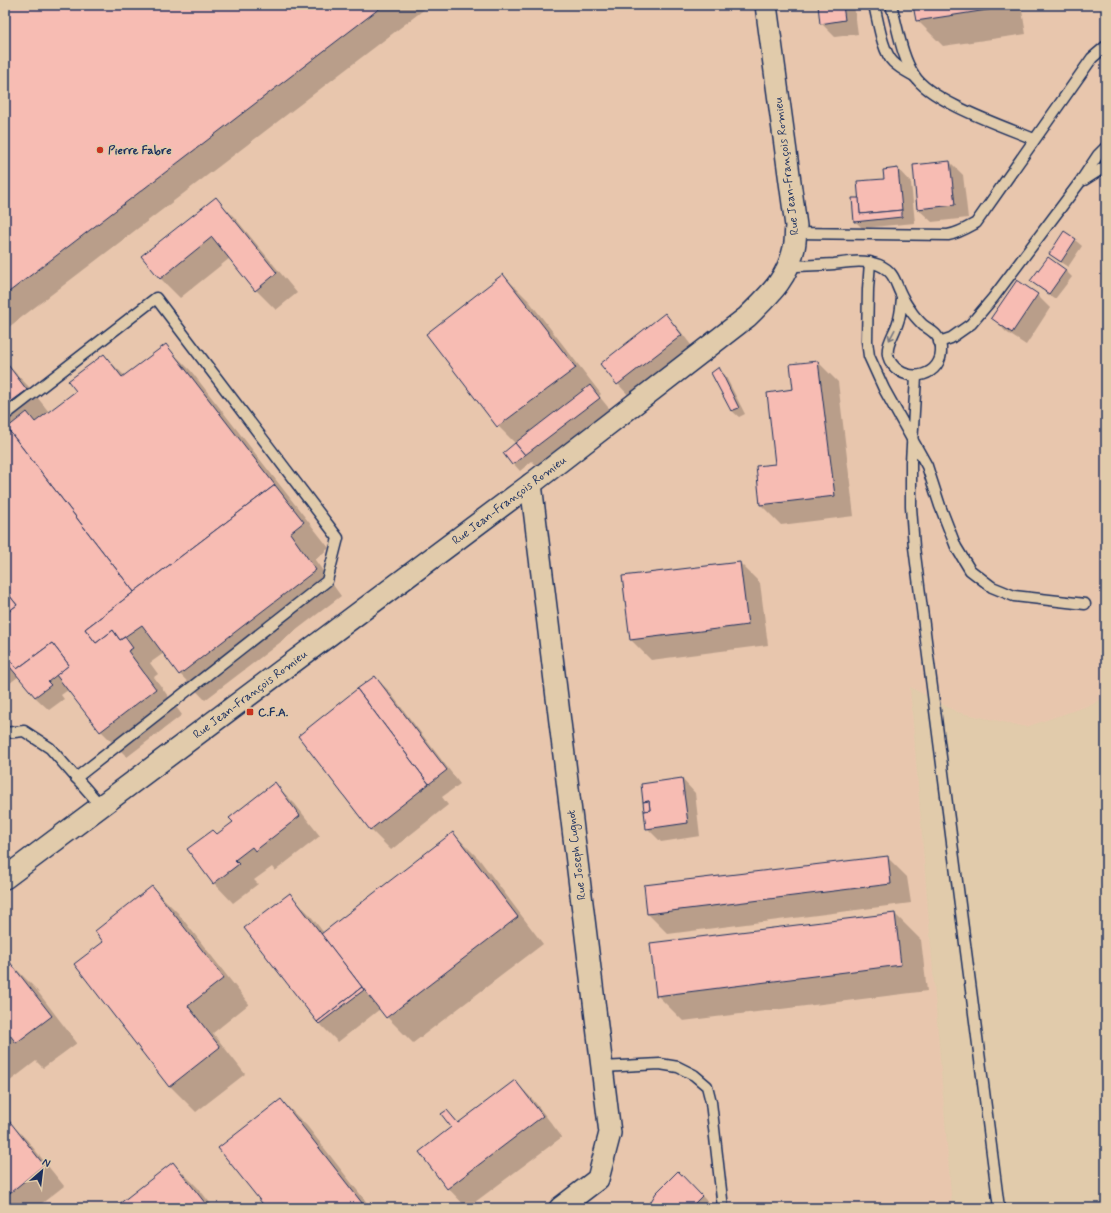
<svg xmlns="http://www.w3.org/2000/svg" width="1111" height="1213" font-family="Mynerve,sans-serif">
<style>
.built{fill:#e8c6ad}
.shadow{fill:#0003;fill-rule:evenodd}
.building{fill:#f7bcb3;stroke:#1b2f5e}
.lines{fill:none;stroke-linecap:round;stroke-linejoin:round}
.lane-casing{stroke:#1b2f5e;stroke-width:13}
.street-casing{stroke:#1b2f5e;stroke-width:24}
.lane{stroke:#e1cbab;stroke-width:10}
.street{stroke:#e1cbab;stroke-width:21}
.oneway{stroke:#747581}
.poi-dot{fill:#c8321e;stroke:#e1cbab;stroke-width:1.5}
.labels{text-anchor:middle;stroke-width:3;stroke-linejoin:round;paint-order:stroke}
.poi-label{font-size:12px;font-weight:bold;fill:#1b2f5e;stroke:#e1cbab;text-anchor:start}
.street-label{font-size:12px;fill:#1b2f5e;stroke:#e1cbab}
</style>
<rect width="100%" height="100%" fill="#e1cbab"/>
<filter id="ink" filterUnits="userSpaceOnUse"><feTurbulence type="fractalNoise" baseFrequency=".025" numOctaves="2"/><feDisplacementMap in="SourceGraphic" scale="8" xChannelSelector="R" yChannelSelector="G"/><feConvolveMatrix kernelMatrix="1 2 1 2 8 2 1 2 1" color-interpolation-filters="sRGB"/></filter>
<g filter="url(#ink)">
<!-- built -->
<path class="built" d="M5,5H1106V696L1093,704L1026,727L957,712L910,687L952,1208H5Z"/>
<!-- shadow -->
<g class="shadow">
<path d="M5,5H430L5,330Z"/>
<path d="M819,5H854L858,34L835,37L821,23Z"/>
<path d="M914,5H1021L1026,34L943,46L917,20Z"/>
<path d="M950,162L963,175L968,218L932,222L918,209Z"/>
<path d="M898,169L911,183L915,223L862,228L855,221L885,180Z"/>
<path d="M215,198L235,218L297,293L276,310L256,290L230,258L180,298L161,279L143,256Z"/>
<path d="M1075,240L1082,246L1068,267L1057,260L1051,254Z"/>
<path d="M1065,270L1072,277L1055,299L1038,287L1032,281Z"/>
<path d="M503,275L529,301L601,394L599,396L612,412L539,468L532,461L520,471L504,453L516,444L498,426Z"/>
<path d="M1037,295L1050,308L1026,345L1006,332L993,318Z"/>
<path d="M665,315L678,328L694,349L631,398L618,384L602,364Z"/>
<path d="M165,345L191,371L329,548L315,560L341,596L205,700L180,674L164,653L150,663L158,674L154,677L182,715L127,757L101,731L68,690L61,695L64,699L49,710L35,697L19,676L5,687V362L29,387L49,412L77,391L103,355L125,376Z"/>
<path d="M818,362L838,382L854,516L781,525L761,505L776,465L795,390Z"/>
<path d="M719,368L725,375L745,414L739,417L732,411L712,373Z"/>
<path d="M740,563L760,583L768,645L651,660L631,640Z"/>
<path d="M375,677L388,690L460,784L442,797L448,805L391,850L371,830L299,736Z"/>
<path d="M682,779L695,793L700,836L661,842L647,828Z"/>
<path d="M275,784L295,804L320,836L275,871L272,867L254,880L258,884L233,903L214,883L217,835L234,822Z"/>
<path d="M453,833L479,859L543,944L413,1043L387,1017L380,1009L338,1042L318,1022L290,895L310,915L324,933ZM339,959L366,991L365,992Z"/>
<path d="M887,857L907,877L911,903L668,934L648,914Z"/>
<path d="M152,887L178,913L249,1004L213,1033L245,1074L196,1112L170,1086L105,942Z"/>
<path d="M895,914L921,940L927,991L683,1021L657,995Z"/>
<path d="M9,962L35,988L77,1043L43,1068L36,1061L5,1085V965Z"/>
<path d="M515,1081L534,1101L562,1137L467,1208L448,1188L453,1127L447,1111L459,1123Z"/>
<path d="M281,1100L307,1126L371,1208H267Z"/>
<path d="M7,1120L27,1140L64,1186L36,1208H5V1121Z"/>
<path d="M173,1163L199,1189L214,1208H116Z"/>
<path d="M678,1172L704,1198L713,1208H649Z"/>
</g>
<!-- building -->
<g class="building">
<path d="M5,5H384L5,295Z"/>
<path d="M818,5H843L845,20L820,24Z"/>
<path d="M913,5H1000V8L916,21Z"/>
<path d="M950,161L955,205L917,209L913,165Z"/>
<path d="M898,168L902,210L860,214L857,181L884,179L883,170Z"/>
<path d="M216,197L277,273L255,291L212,237L160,279L141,256Z"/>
<path d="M852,198H859L860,214L902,210V217L854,222Z"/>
<path d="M1064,231L1076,239L1061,262L1049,254Z"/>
<path d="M1048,257L1066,270L1049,294L1030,281Z"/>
<path d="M503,274L576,368L497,427L426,334Z"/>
<path d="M1017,280L1038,294L1012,333L991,318Z"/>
<path d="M665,313L682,335L617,385L600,364Z"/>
<path d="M166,344L275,485L134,592L7,428L27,412L35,422L76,391L68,381L104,354L122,377Z"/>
<path d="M5,361L27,390L5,406Z"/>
<path d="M818,361L835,496L760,505L756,466L775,464L767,393L793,389L790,364Z"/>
<path d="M719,367L739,408L731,411L711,373Z"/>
<path d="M590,385L600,398L525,455L515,443Z"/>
<path d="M7,428L134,592L85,629L96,643L113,630L120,640L125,637L133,648L128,651L156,689L100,732L56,675L69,665L52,643L17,669L6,655L11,651L5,643V614L17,605L5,590V430Z"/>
<path d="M515,443L525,455L512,465L503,453Z"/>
<path d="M275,485L304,522L290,533L316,570L179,675L142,625L120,640L113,630L96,643L85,629Z"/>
<path d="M740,562L748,625L630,640L622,576Z"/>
<path d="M5,590L17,605L5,614Z"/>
<path d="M5,643L11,651L5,656Z"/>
<path d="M52,643L69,665L48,682L51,685L35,697L5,661V656L6,655L17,669Z"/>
<path d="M375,676L447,770L429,784L357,689Z"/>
<path d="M357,689L429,784L370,830L298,736Z"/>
<path d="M682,778L688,823L646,829L644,811L650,810L649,801L643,802L641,784Z"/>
<path d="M275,782L300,816L255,851L252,847L235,860L239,864L213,884L187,849L213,830L217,834L233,822L229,818Z"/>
<path d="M649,801L650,810L644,811L643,802Z"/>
<path d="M453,832L518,917L386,1018L321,934Z"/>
<path d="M888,856L891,884L647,914L644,885Z"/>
<path d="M152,886L224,978L188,1006L220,1047L169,1087L74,964L103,942L95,931Z"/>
<path d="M290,893L362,987L317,1022L244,928Z"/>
<path d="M895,913L901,965L656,996L650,943Z"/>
<path d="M9,961L52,1016L16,1043L10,1035L5,1039V964Z"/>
<path d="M362,987L364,990L319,1024L317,1022Z"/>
<path d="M515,1080L543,1116L447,1189L419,1152L451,1127L441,1114L447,1110L458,1123Z"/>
<path d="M281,1099L366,1208H266L218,1148Z"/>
<path d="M7,1118L44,1165L5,1197V1120Z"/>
<path d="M173,1162L209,1208H114Z"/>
<path d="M678,1171L702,1196L690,1208H647L656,1193Z"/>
</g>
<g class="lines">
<defs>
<g id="lane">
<path d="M874,5C878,20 882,51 893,62C899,68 907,72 914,76"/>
<path d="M891,5C898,28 901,55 914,75C929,101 1005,127 1034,139"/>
<path d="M1084,180L1106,166"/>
<path d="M795,233L948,235C959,233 967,228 976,223L1092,58L1106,46"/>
<path d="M870,262L868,289L867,341L869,356L884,389L927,466L940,506L956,547L970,570L992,587L1014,596L1085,604"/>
<path d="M788,266C803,266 819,265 834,264C849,262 864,259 879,265C896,272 895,285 903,298C905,303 908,307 911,311C914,316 919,321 923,325C932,331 940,335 941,348C943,376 908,385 892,364C881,350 894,336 898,322C901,314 901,306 902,298"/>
<path d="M939,342L951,338L971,324L993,298L1080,182L1098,155L1106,147"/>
<path d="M916,377L911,462V507L914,547L999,1208"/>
<path d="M5,415L156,298L338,538L327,581L76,778"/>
<path d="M5,733L24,731L50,748L101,806"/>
<path d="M602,1067L660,1064L678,1067L694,1075L707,1086L711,1102L723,1208"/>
</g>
<g id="street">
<path d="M531,484L610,1133L598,1179L560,1208"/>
<path d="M5,878L531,484L747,317C769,295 787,280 794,248C796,241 795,233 796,226L766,5"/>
</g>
</defs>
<!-- lane casing -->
<use href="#lane" class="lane-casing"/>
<!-- street casing -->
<use href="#street" class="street-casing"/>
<!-- lane -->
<use href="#lane" class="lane"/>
<!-- street -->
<use href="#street" class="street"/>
</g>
<!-- one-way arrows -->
<defs><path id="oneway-shaft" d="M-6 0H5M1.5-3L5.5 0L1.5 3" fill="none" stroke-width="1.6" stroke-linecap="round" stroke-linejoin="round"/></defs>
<use class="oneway" href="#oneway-shaft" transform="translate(892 335) rotate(118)"/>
</g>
<!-- markers -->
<g class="poi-dot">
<circle cx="100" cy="150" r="4"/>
<rect x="246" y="708" width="8" height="8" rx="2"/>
</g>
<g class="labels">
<!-- poi labels -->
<g class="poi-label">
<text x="108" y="154">Pierre Fabre</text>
<text x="258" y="716">C.F.A.</text>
</g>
<!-- street labels -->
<g class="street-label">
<text transform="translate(786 166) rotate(-97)" y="4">Rue Jean-François Romieu</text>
<text transform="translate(509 500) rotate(-37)" y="4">Rue Jean-François Romieu</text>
<text transform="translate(250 694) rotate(-37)" y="4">Rue Jean-François Romieu</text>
<text transform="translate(576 855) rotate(-97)" y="4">Rue Joseph Cugnot</text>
</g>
</g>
<!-- margin -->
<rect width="1111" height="1213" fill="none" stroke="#e1cbab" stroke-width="20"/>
<rect x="10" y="10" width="1091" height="1193" fill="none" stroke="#1b2f5e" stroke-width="1.5" filter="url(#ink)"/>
<!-- north arrow -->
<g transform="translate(42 1171) rotate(28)" stroke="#e1cbab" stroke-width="3" paint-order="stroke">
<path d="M0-3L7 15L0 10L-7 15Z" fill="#1b2f5e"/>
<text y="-6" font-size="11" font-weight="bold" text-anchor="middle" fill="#1b2f5e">N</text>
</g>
</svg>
